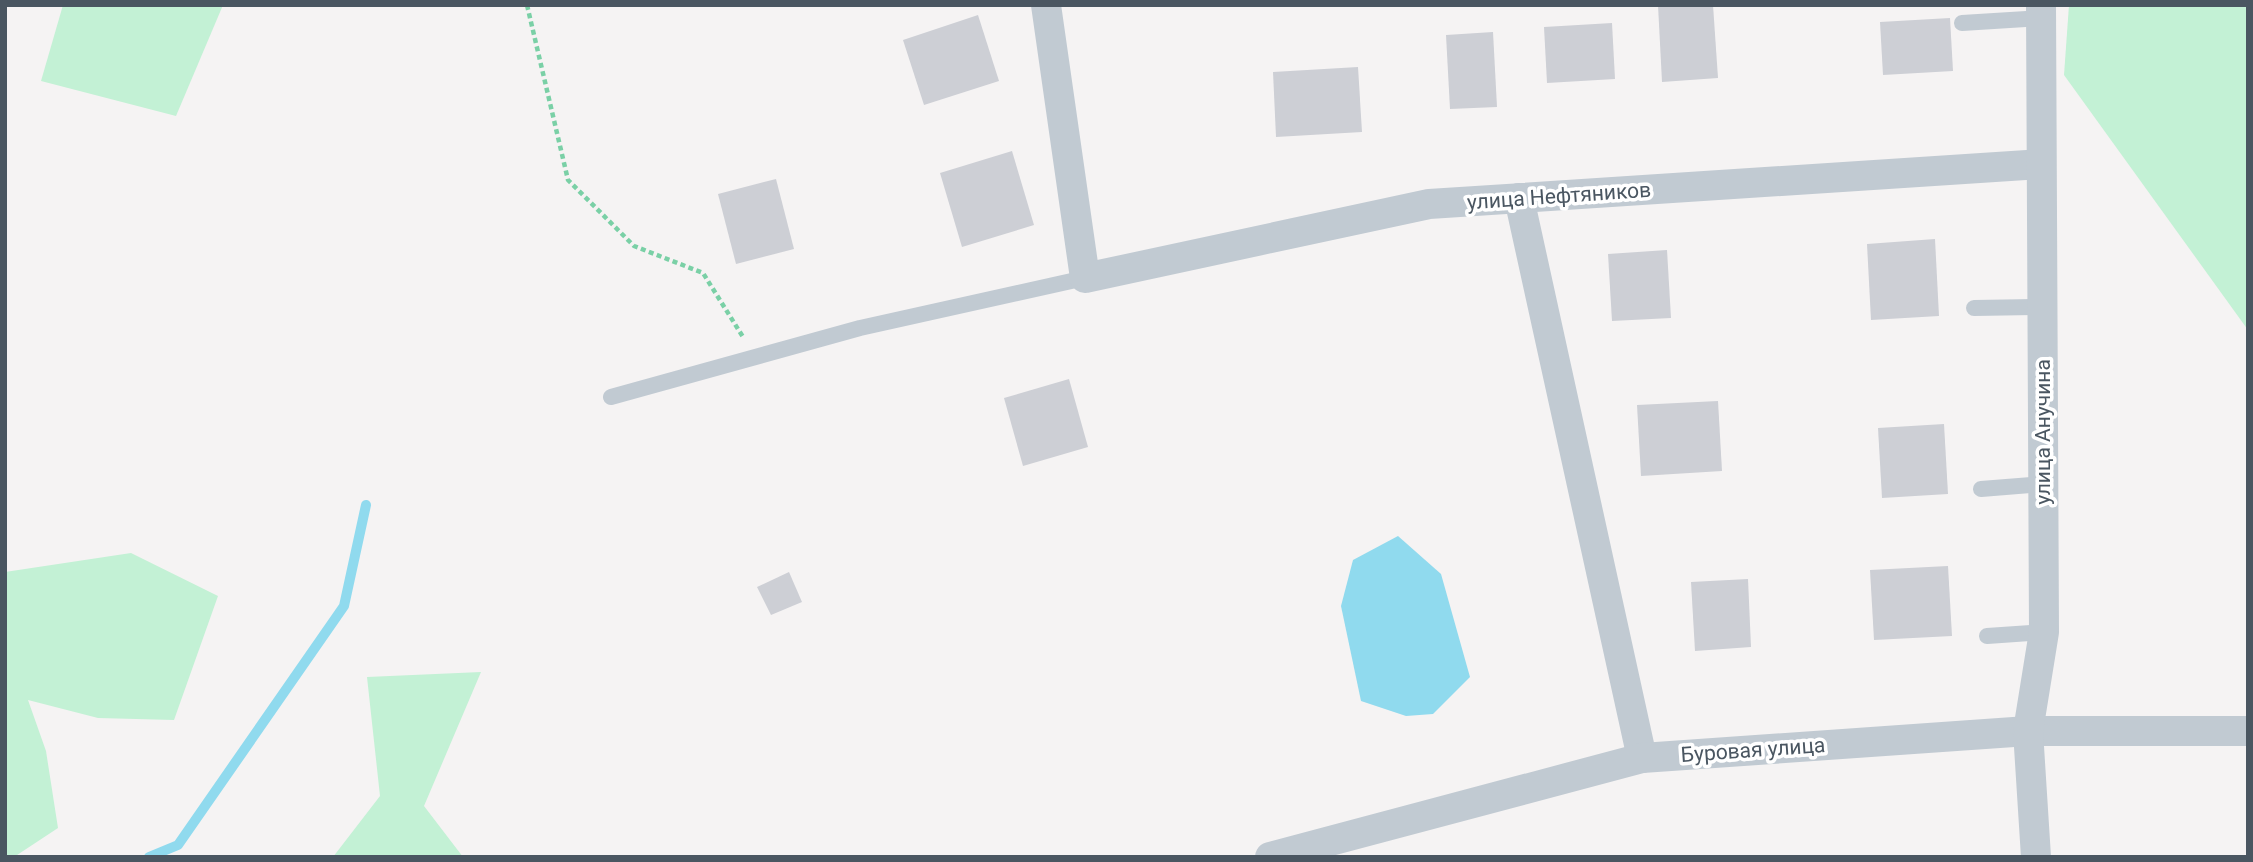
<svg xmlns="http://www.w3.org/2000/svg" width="2253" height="862" font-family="Roboto,sans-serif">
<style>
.green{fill:#c3f1d5}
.water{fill:#90daee}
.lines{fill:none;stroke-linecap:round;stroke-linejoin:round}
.stream{stroke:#90daee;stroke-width:10}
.building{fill:#cdcfd5}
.path{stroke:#7ad0a6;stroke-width:4.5;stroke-dasharray:5 3.5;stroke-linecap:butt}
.lane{stroke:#c1cad2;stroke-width:16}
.street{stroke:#c1cad2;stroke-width:30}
.labels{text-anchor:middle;stroke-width:7;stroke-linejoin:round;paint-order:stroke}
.street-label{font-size:21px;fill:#4a5661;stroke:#fff}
</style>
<rect width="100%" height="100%" fill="#f5f3f3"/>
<!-- green -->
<g class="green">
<path d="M63,5H223L176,116L41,81Z"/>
<path d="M2069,5H2248V330L2064,75Z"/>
<path d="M131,553L218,596L174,720L98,718L28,700L46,751L58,828L14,857H5V572Z"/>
<path d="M481,672L424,806L463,857H333L380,796L367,677Z"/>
</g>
<!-- water -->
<path class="water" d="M1398,536L1441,574L1470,677L1433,714L1406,716L1361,701L1341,606L1353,560Z"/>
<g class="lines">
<!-- stream -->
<path class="stream" d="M149,857L178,845L344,606L366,505"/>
</g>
<!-- building -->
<g class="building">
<path d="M1658,5H1713L1718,78L1662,82Z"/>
<path d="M978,15L999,81L924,105L903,40Z"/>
<path d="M1950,18L1953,71L1883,75L1880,22Z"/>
<path d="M1612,23L1615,79L1547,83L1544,27Z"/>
<path d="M1493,32L1497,107L1450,109L1446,35Z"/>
<path d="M1358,67L1362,132L1276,137L1273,72Z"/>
<path d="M1012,151L1034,225L962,247L940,173Z"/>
<path d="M776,179L794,249L736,264L718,194Z"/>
<path d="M1935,239L1939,316L1871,320L1867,244Z"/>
<path d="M1667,250L1671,318L1612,321L1608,254Z"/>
<path d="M1069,379L1088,447L1023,466L1004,398Z"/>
<path d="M1718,401L1722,471L1641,476L1637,405Z"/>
<path d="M1944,424L1948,494L1882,498L1878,428Z"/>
<path d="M1948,566L1952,636L1874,640L1870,570Z"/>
<path d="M789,572L802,602L771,615L757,587Z"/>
<path d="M1748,579L1751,647L1695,651L1691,582Z"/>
</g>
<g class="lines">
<!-- path -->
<path class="path" d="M527,5L568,180L634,246L703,273L743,337"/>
<!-- lane -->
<g class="lane">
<path d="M1962,23L2041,18"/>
<path d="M1974,308L2042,307"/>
<path d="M611,397L860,328L1085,278"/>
<path d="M1981,489L2043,484"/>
<path d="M1987,636L2044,632"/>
</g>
<!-- street -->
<g class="street">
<path d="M1046,5L1085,278L1429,204L2041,164"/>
<path d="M1519,198L1642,758"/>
<path d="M1270,857L1642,758L2028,731H2248"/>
<path d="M2036,857L2028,731L2044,632L2041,5"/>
</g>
</g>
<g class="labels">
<!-- street labels -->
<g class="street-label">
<text transform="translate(1559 196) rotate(-4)" y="7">улица Нефтяников</text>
<text transform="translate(2043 432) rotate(-90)" y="7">улица Анучина</text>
<text transform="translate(1753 750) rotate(-4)" y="7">Буровая улица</text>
</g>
</g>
<!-- border -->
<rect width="2253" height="862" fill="none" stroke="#4a5661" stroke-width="14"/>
</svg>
